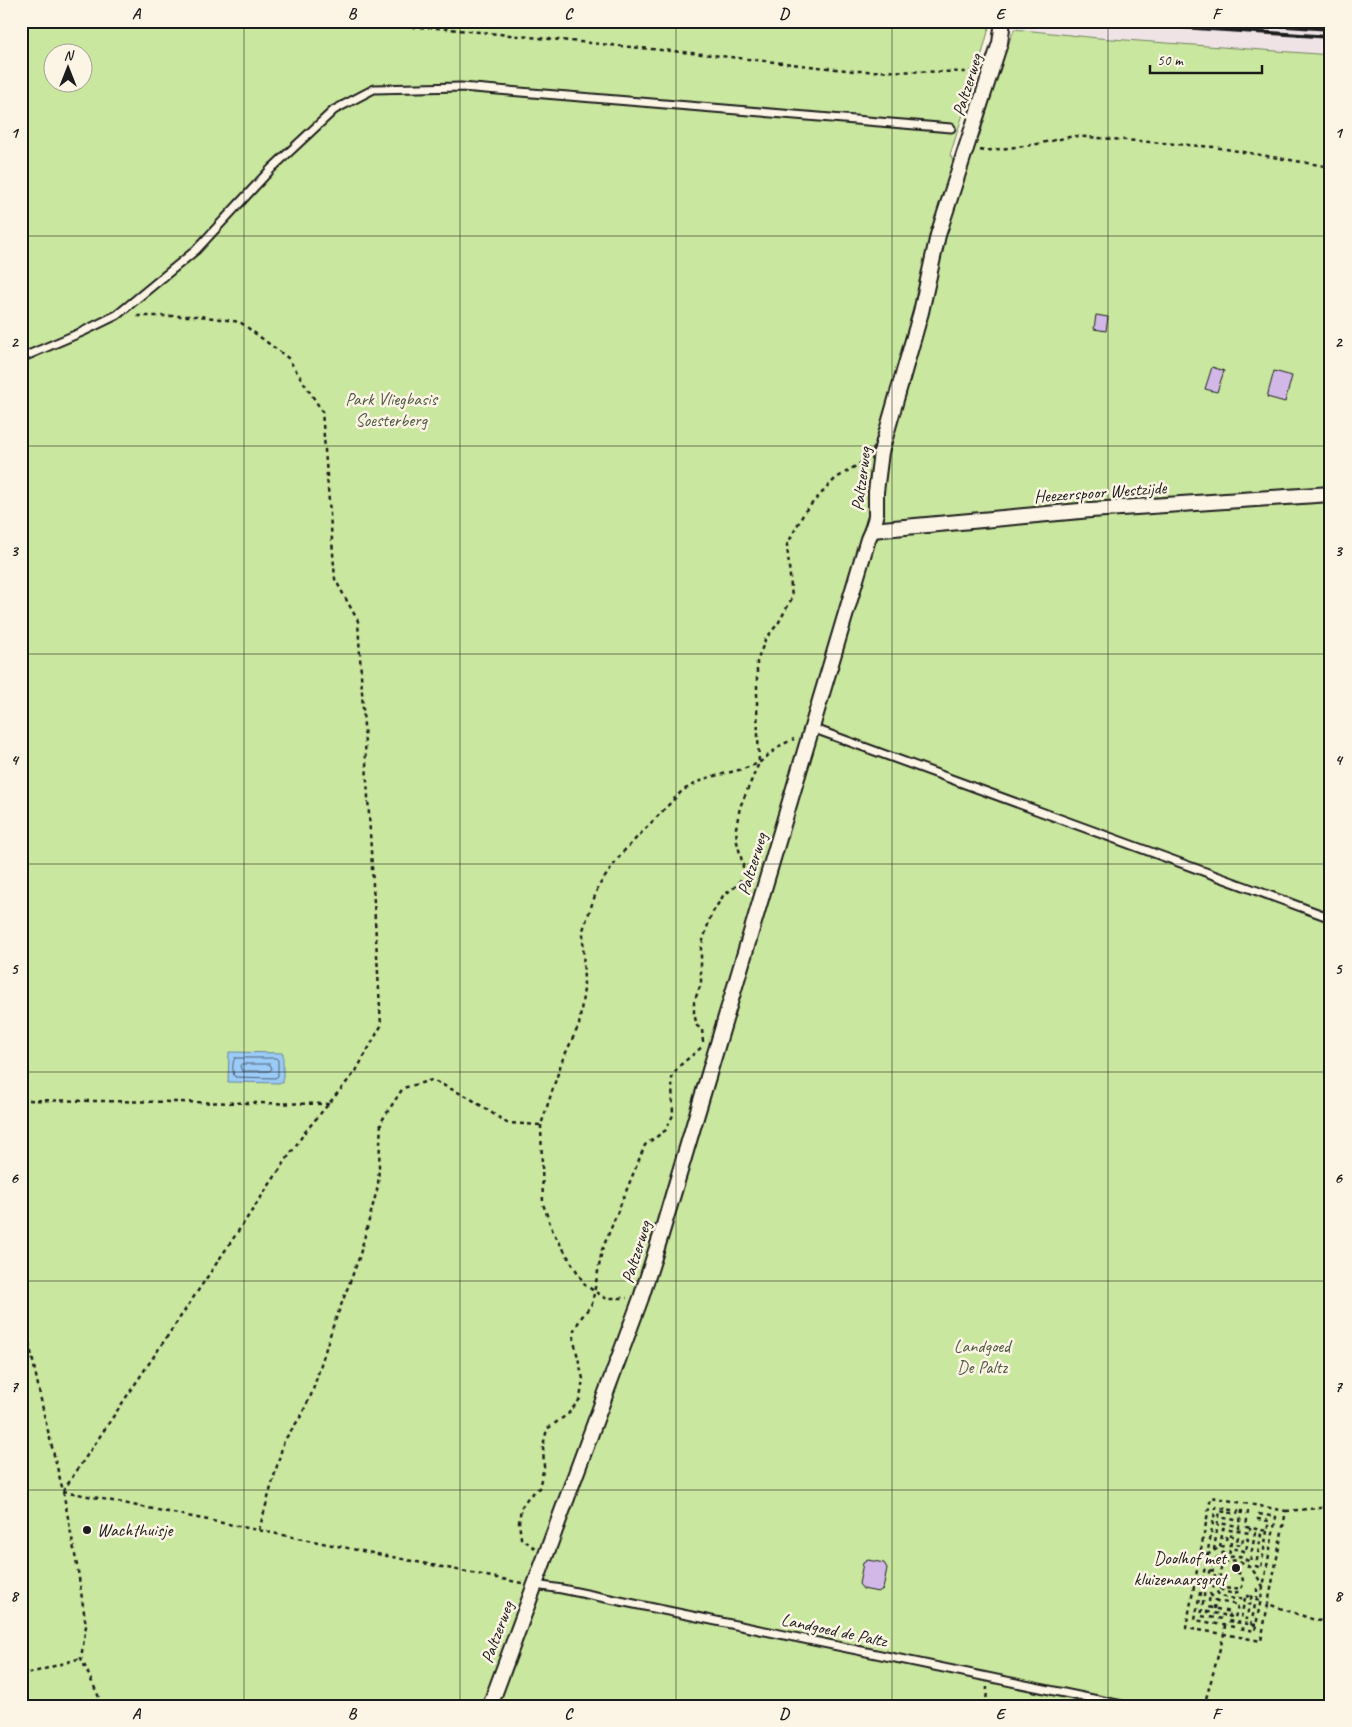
<svg xmlns="http://www.w3.org/2000/svg" width="1352" height="1727" font-family="Caveat,sans-serif">
<style>
.built{fill:#efe3e6}
.green{fill:#c9e79e;stroke:#72825d;fill-rule:evenodd}
.water{fill:#9bcbf7;stroke:#68859f}
.lines{fill:none;stroke-linecap:round;stroke-linejoin:round}
.shore{stroke:#4f6274;stroke-width:1}
.building{fill:#d1b8e7;stroke:#1c1c1c}
.lane-casing{stroke:#1c1c1c;stroke-width:11}
.street-casing{stroke:#1c1c1c;stroke-width:18}
.path{stroke:#1c1c1c;stroke-width:2.5;stroke-dasharray:4 4;stroke-linecap:butt}
.lane{stroke:#fcf5e5;stroke-width:7}
.street{stroke:#fcf5e5;stroke-width:14}
.rail{stroke:#1c1c1c;stroke-width:4}
.grid{fill:none;stroke:#1c1c1c;stroke-width:1;stroke-opacity:0.55}
.poi-dot{fill:#1c1c1c;stroke:#fcf5e5;stroke-width:2}
.labels{text-anchor:middle;stroke-width:5;stroke-linejoin:round;paint-order:stroke}
.street-label{font-size:18px;fill:#1c1c1c;stroke:#fcf5e5}
.park-label{font-size:18px;fill:#505943;stroke:#fcf5e5}
.poi-label{font-size:18px;fill:#1c1c1c;stroke:#fcf5e5;text-anchor:start}
.neatline{fill:none;stroke:#1c1c1c;stroke-width:2}
.grid-label{font-size:16px;text-anchor:middle;font-weight:bold;fill:#1c1c1c}
</style>
<rect width="100%" height="100%" fill="#fcf5e5"/>
<filter id="ink" filterUnits="userSpaceOnUse"><feTurbulence type="fractalNoise" baseFrequency=".02" numOctaves="2"/><feDisplacementMap in="SourceGraphic" scale="10" xChannelSelector="R" yChannelSelector="G"/><feConvolveMatrix kernelMatrix="1 2 1 2 8 2 1 2 1" color-interpolation-filters="sRGB"/></filter>
<g filter="url(#ink)">
<!-- built -->
<path class="built" d="M944,21H1331V55L1098,38L1014,29L990,24Z"/>
<!-- green -->
<path class="green" d="M21,21H944L990,24L978,69L969,83L967,102L950,155L962,175L977,138H979L998,73L1014,29L1098,38L1331,55V1706H21ZM52,52H82V82H52Z"/>
<!-- water -->
<path class="water" d="M229,1052L283,1053V1083L228,1082Z"/>
<g class="lines">
<!-- shore -->
<g class="shore">
<path d="M235,1058H276L278,1060V1076L275,1078L235,1077C232,1073 232,1062 235,1058Z"/>
<path d="M242,1064H270L272,1069L269,1071H242L240,1066Z"/>
</g>
</g>
<!-- building -->
<g class="building">
<path d="M1096,315L1108,317L1106,331L1094,329Z"/>
<path d="M1212,367L1224,371L1217,392L1205,389Z"/>
<path d="M1274,371L1292,376L1285,402L1267,397Z"/>
<path d="M868,1560L884,1563L887,1568L883,1589L878,1592L863,1589L859,1584L863,1563Z"/>
</g>
<g class="lines">
<defs>
<g id="lane">
<path d="M21,358L82,332L117,315L196,250L272,168L334,110L374,89L461,87L951,128"/>
<path d="M812,728L1331,918"/>
<path d="M535,1585L562,1589L1127,1706"/>
</g>
<g id="street">
<path d="M872,530L1091,510L1331,494"/>
<path d="M490,1706L641,1298L661,1235L868,539L872,530L876,517V492L881,452L921,312L938,235L1000,43L1003,21"/>
</g>
</defs>
<!-- lane casing -->
<use href="#lane" class="lane-casing"/>
<!-- street casing -->
<use href="#street" class="street-casing"/>
<!-- path -->
<g class="path">
<path d="M252,21L438,28L712,55L854,71L976,72"/>
<path d="M980,150L984,151L1032,145L1074,136L1214,147L1331,167"/>
<path d="M703,1042L702,1029L697,1026L694,1013V1002L701,984V947L711,915L723,896L736,886L742,878L743,865L737,842L736,828L740,807L759,763L757,708V662L765,640L779,622L792,598L787,545L805,511L835,479L867,459"/>
<path d="M21,1100L329,1104"/>
<path d="M541,1125L543,1204L553,1232L585,1285L605,1298H627"/>
<path d="M21,1304L45,1419L63,1491L78,1571L86,1626L81,1658L103,1706"/>
<path d="M63,1491L305,1132L356,1071L381,1026L358,621L335,579L322,411L288,358L240,322L200,316H134"/>
<path d="M63,1491L522,1583"/>
<path d="M1286,1511L1331,1507"/>
<path d="M259,1530L284,1441L301,1416L312,1393L332,1329L359,1258L378,1186L381,1122L403,1088L432,1080L468,1097L507,1123L541,1125L562,1061L579,1025L584,989L583,930L598,887L622,853L683,790L707,778L743,769L759,763L781,745L794,739"/>
<path d="M1226,1540L1227,1535L1238,1537L1236,1544L1242,1545L1243,1538L1248,1539L1246,1552L1239,1549H1230"/>
<path d="M1231,1542L1229,1557L1240,1556L1250,1562L1255,1533L1261,1535L1256,1566L1261,1568L1267,1531"/>
<path d="M1220,1547L1223,1529L1250,1533V1528"/>
<path d="M535,1548L521,1538L519,1522L521,1508L529,1496L539,1488L544,1467L543,1446L547,1429L568,1414L580,1399L583,1379L574,1341V1330L581,1318L592,1304L602,1250L645,1145L666,1130L673,1115L672,1078L678,1067L702,1047"/>
<path d="M1214,1550L1218,1523L1239,1526V1531"/>
<path d="M1225,1552C1205,1560 1205,1596 1201,1616L1223,1619L1224,1615L1207,1612L1208,1607L1230,1612L1228,1621L1256,1625"/>
<path d="M1207,1555L1220,1547L1230,1545"/>
<path d="M1210,1570L1215,1571C1213,1586 1221,1592 1235,1594C1243,1588 1245,1584 1241,1574L1236,1572"/>
<path d="M1212,1585L1220,1596C1232,1599 1240,1601 1252,1594L1251,1599L1261,1601"/>
<path d="M1238,1588L1233,1589L1225,1588C1211,1569 1228,1553 1245,1564C1254,1569 1258,1578 1263,1587"/>
<path d="M1245,1598L1241,1618L1247,1619L1249,1604L1255,1605L1251,1625"/>
<path d="M1257,1600V1584"/>
<path d="M1209,1602L1210,1594L1217,1601L1238,1605L1235,1618L1229,1616"/>
<path d="M1214,1609L1215,1599"/>
<path d="M1225,1625L1224,1634L1261,1641L1268,1604L1315,1620L1331,1623"/>
<path d="M1234,1627L1195,1620L1216,1507L1238,1511L1237,1514L1220,1511L1219,1517L1240,1521L1242,1511L1248,1512L1246,1527L1267,1531L1269,1521L1258,1519L1259,1514L1276,1517L1255,1631L1239,1628"/>
<path d="M21,1676L81,1658"/>
<path d="M986,1706L987,1687"/>
<path d="M1204,1706L1224,1634L1186,1628L1211,1497L1286,1511L1268,1604"/>
</g>
<!-- lane -->
<use href="#lane" class="lane"/>
<!-- street -->
<use href="#street" class="street"/>
<!-- rail -->
<g class="rail">
<path d="M1091,21L1331,37"/>
<path d="M1215,21L1331,29"/>
</g>
</g>
</g>
<!-- grid -->
<path class="grid" d="M244,21V1706M460,21V1706M676,21V1706M892,21V1706M1108,21V1706M21,236H1331M21,446H1331M21,654H1331M21,864H1331M21,1072H1331M21,1281H1331M21,1490H1331"/>
<!-- markers -->
<g class="poi-dot">
<circle cx="87" cy="1530" r="5"/>
<circle cx="1236" cy="1568" r="5"/>
</g>
<g class="labels">
<!-- street labels -->
<g class="street-label">
<text transform="translate(967 85) rotate(-73)" y="6">Paltzerweg</text>
<text transform="translate(861 479) rotate(-83)" y="6">Paltzerweg</text>
<text transform="translate(1100 492) rotate(-4)" y="6">Heezerspoor Westzijde</text>
<text transform="translate(752 864) rotate(-73)" y="6">Paltzerweg</text>
<text transform="translate(636 1252) rotate(-73)" y="6">Paltzerweg</text>
<text transform="translate(834 1630) rotate(12)" y="6">Landgoed de Paltz</text>
<text transform="translate(497 1632) rotate(-70)" y="6">Paltzerweg</text>
</g>
<!-- park labels -->
<g class="park-label">
<text x="391" y="405">Park Vliegbasis<tspan x="391" dy="21">Soesterberg</tspan></text>
<text x="982" y="1352">Landgoed<tspan x="982" dy="21">De Paltz</tspan></text>
</g>
<!-- poi labels -->
<g class="poi-label">
<text x="97" y="1536">Wachthuisje</text>
<text x="1226" y="1564" text-anchor="end">Doolhof met<tspan x="1226" dy="21">kluizenaarsgrot</tspan></text>
</g>
</g>
<!-- margin -->
<rect width="1352" height="1727" fill="none" stroke="#fcf5e5" stroke-width="55"/>
<!-- north arrow -->
<g transform="translate(68 68)"><circle r="24" fill="#fcf5e5" stroke="#a29e95"/>
<path d="M0-4L9 19L0 12L-9 19Z" fill="#1c1c1c"/>
<text y="-8" font-size="14" font-weight="bold" text-anchor="middle" fill="#1c1c1c">N</text>
</g>
<!-- scale -->
<path d="M1150 65v8h112v-8" fill="none" stroke="#1c1c1c" stroke-width="2.5"/>
<text x="1157" y="65" font-size="15" fill="#1c1c1c" stroke="#fcf5e5" stroke-width="4" paint-order="stroke">50 m</text>
<rect x="28" y="28" width="1296" height="1672" class="neatline"/>
<g class="grid-label">
<text x="136" y="19">A</text>
<text x="352" y="19">B</text>
<text x="568" y="19">C</text>
<text x="784" y="19">D</text>
<text x="1000" y="19">E</text>
<text x="1216" y="19">F</text>
<text x="14" y="138">1</text>
<text x="1338" y="138">1</text>
<text x="14" y="347">2</text>
<text x="1338" y="347">2</text>
<text x="14" y="556">3</text>
<text x="1338" y="556">3</text>
<text x="14" y="765">4</text>
<text x="1338" y="765">4</text>
<text x="14" y="974">5</text>
<text x="1338" y="974">5</text>
<text x="14" y="1183">6</text>
<text x="1338" y="1183">6</text>
<text x="14" y="1392">7</text>
<text x="1338" y="1392">7</text>
<text x="14" y="1601">8</text>
<text x="1338" y="1601">8</text>
<text x="136" y="1719">A</text>
<text x="352" y="1719">B</text>
<text x="568" y="1719">C</text>
<text x="784" y="1719">D</text>
<text x="1000" y="1719">E</text>
<text x="1216" y="1719">F</text>
</g>
</svg>
